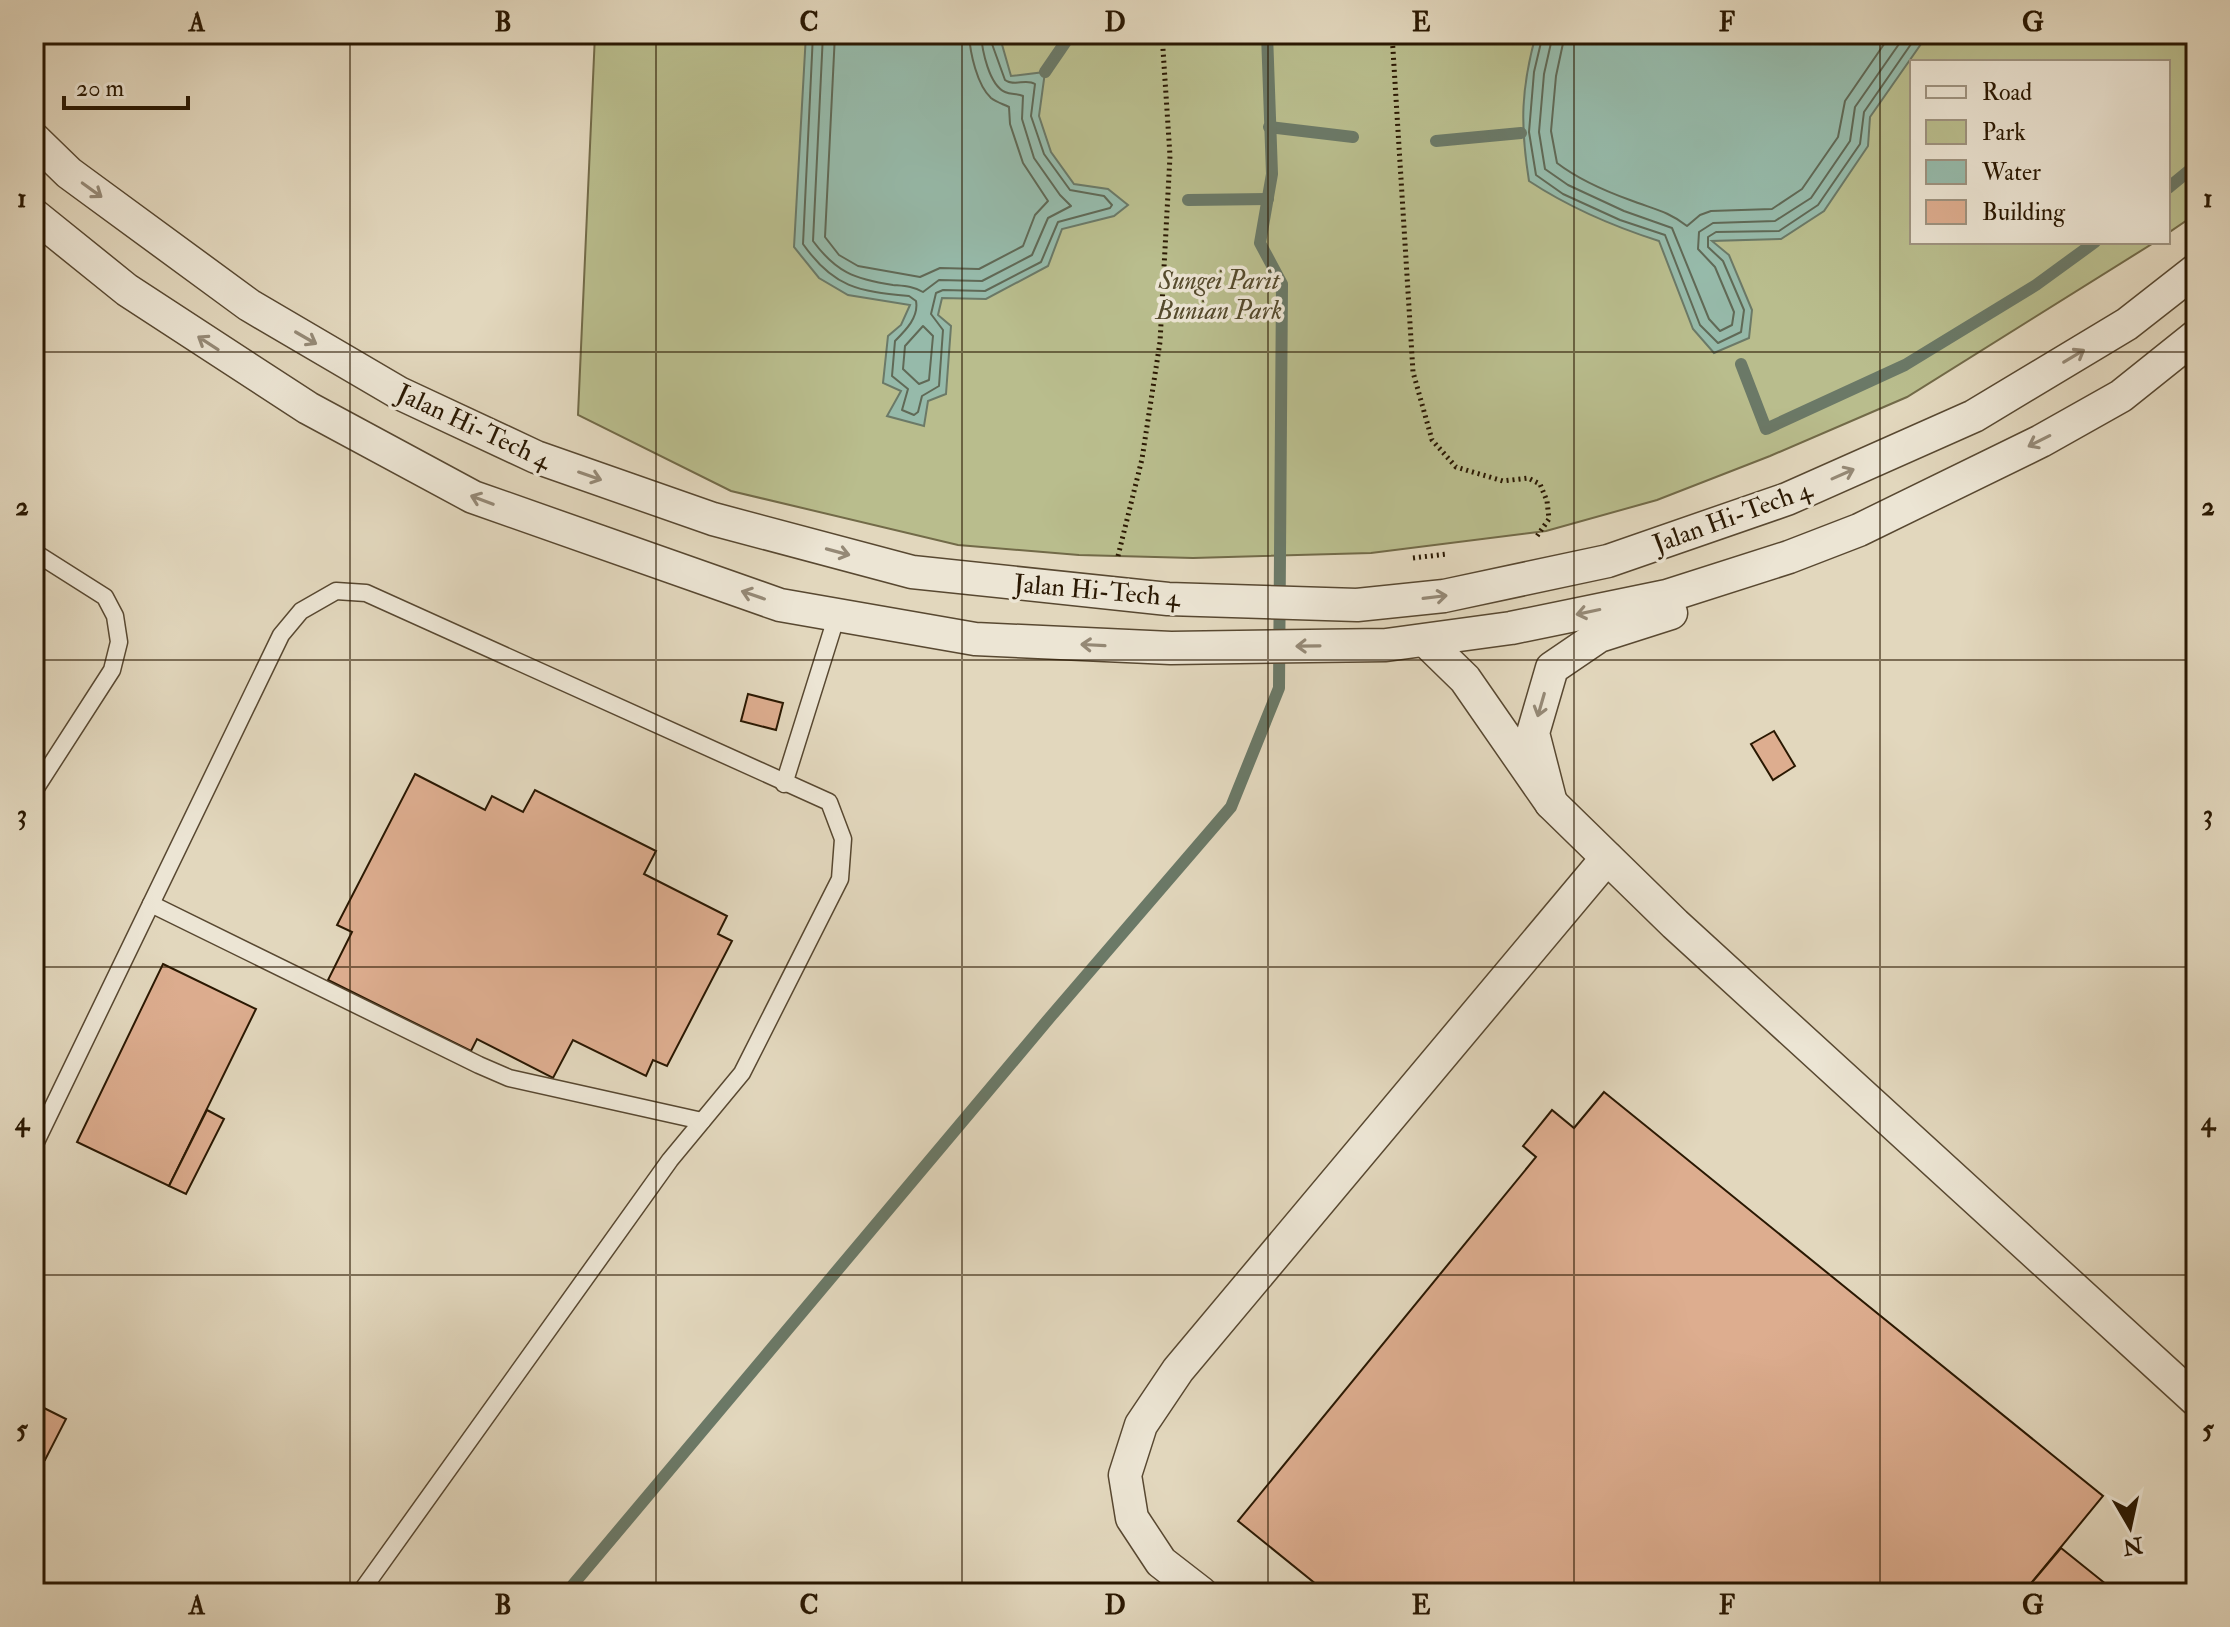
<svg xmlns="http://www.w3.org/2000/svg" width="2230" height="1627" font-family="'IM FELL Double Pica',serif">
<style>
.green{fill:#b9bd8d;stroke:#726a48;stroke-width:2}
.water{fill:#96baaa;stroke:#6b7967;stroke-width:2}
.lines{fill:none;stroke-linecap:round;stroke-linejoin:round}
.shore{stroke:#606956;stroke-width:2}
.stream{stroke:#6b7967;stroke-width:12}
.building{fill:#ddad8f;stroke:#2a1802;stroke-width:2}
.service-casing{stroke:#584831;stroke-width:19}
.minor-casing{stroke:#584831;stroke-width:35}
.path{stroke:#2a1802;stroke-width:5;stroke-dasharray:2 4;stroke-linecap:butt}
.service{stroke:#ece5d4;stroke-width:16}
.minor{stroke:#ece5d4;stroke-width:32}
.oneway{stroke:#958976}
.grid{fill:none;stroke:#2a1802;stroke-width:2;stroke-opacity:0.55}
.labels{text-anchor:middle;stroke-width:7;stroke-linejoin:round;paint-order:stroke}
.park-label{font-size:26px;font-style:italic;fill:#554a2c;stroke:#ece5d4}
.street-label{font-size:26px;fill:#2a1802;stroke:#ece5d4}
.neatline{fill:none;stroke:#2a1802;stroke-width:3}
.grid-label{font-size:26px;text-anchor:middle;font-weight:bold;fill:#2a1802}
</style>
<rect width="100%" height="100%" fill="#e2d7bd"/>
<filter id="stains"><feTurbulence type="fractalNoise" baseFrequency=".0025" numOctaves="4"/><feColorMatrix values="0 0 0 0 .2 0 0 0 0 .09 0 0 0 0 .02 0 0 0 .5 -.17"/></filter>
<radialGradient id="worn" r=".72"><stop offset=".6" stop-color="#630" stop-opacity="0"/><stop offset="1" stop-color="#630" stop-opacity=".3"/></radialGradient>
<!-- green -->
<path class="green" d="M595,34H2196V214L2168,233V62H1912V242H2155L1907,397L1770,456L1657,500L1546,531L1371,553L1193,558L1079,555L958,545L731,491L578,415Z"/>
<!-- water -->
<g class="water">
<path d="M806,34H999L1011,76L1045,72L1039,116L1051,152L1074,184L1108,189L1128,205L1114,216L1062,229L1048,266L986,299L942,298L938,315L951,326L946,394L928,401L924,426L887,416L901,391L883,383L888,336L901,325L910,305L848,295L819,278L794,247Z"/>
<path d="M1536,34H1928L1870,117L1868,146L1824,211L1781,239L1712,241L1729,255L1752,310L1749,338L1714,353L1693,329L1659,241C1612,226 1570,208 1529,181C1520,124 1521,89 1536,34Z"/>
</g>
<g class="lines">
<!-- shore -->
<g class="shore">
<path d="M813,34L803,244C834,288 858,291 909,296L916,301C919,317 906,330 895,341L892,376L908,389L902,410L914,415L918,412L922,396L939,386L943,330L931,314L936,293L943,290L985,291L1041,262L1058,222L1110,208L1112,205L1104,196L1070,190L1044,154L1031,116L1035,84C1026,78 1014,87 1005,80L992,44L991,34"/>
<path d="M823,34L813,241C836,272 854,279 893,285C904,286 913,286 923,292L939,280L982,281L1032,255L1048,218L1071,206L1060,195L1034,158L1022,119L1023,96C1017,93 1011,95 1005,92C989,85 982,50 981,34"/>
<path d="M835,34L825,237L839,255L858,266L920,277L940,268L979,269L1023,246L1035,215L1048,201L1023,163L1010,124L1009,107C1003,104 996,102 991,98C977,85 970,53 969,34"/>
<path d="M1543,34L1534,72L1529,132L1536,175L1563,194L1620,220L1665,235L1700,325L1718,343L1741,332L1744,310L1723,261L1708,247V237L1716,232L1779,231L1818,205L1860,144L1864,112L1918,34"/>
<path d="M1553,34L1544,74L1539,132L1545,169L1568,185L1624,211L1672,228L1709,319L1720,331L1732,325L1734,312L1715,267L1698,249L1699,232L1713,223L1775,221L1811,198L1850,141L1855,107L1906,34"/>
<path d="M1565,34L1556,76L1551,131L1557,163C1578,179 1605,191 1630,200C1653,209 1668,211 1687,226L1700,215L1711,211L1772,209L1802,189L1838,137L1845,101L1891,34"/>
<path d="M923,326L933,336L929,380L919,384L903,369L905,346Z"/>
</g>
<!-- stream -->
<g class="stream">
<path d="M1045,72L1071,34"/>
<path d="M1269,127L1353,137"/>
<path d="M1436,141L1521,133"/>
<path d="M2168,188L2196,165"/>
<path d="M1188,200L1268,199"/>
<path d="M1741,364L1766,429L1905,365L2036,285L2095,242"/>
<path d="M566,1593L1052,1015L1231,807L1279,688L1282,284L1260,243L1272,174L1267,34"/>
</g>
</g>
<!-- building -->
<g class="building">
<path d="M748,694L783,703L776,730L741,721Z"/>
<path d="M1774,731L1795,766L1773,780L1751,744Z"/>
<path d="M415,774L485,810L492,796L523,812L535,790L656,851L644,874L727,916L718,934L732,941L667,1066L653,1060L646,1076L573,1040L553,1078L477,1039L471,1051L328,980L352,932L337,925Z"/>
<path d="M163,964L256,1009L169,1186L77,1142Z"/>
<path d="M1604,1092L2103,1496L2023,1593H1327L1238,1521L1536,1157L1523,1146L1552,1110L1574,1128Z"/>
<path d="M207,1110L224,1119L186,1194L169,1186Z"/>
<path d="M34,1403L66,1419L45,1460L34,1454Z"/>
<path d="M2061,1548L2117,1593H2023Z"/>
</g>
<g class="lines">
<defs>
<g id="service">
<path d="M34,552L105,597L115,616L119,642L112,670L34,791"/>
<path d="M784,784L837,615"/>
<path d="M151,904L479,1065L509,1078L702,1121"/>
<path d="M34,1146L281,635L301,611L336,591L366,593L829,802L843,839L840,879L742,1073L670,1160L360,1593"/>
</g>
<g id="minor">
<path d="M34,139L69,173L249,305L399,393L536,457L713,519L912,572L1168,599L1357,605L1444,596L1608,561L1787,499L1974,416L2127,324L2196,270"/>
<path d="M34,215L127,290L308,408L473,497L780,605L975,639L1171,648L1386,645L1511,628L1667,596L1789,557L1859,530L2041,441L2121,396L2196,336"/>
<path d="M1426,641L1465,679L1551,803L1533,733L1552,668L1599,636L1671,613"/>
<path d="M1551,803L1675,924L2196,1400"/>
<path d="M1201,1593L1161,1562L1132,1518L1125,1475L1141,1425L1178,1370L1607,858"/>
</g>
</defs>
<!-- service casing -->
<use href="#service" class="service-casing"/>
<!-- minor casing -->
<use href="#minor" class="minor-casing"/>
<!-- path -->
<g class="path">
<path d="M1392,34L1413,372L1432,440L1456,467L1503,481L1528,478L1540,484L1547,501L1549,519L1537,536"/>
<path d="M1118,556L1142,459L1160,342L1170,156L1162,34"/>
<path d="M1413,558L1447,554"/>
</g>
<!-- service -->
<use href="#service" class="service"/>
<!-- minor -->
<use href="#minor" class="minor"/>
</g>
<!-- one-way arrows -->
<defs><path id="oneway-shaft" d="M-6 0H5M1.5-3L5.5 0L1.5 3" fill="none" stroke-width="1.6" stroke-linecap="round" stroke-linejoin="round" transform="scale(2)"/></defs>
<g class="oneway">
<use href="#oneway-shaft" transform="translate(92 190) rotate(36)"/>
<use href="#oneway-shaft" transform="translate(306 338) rotate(30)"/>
<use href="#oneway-shaft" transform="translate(208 343) rotate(-147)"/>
<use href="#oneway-shaft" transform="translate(2074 356) rotate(-31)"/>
<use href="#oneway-shaft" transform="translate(2039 441) rotate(153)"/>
<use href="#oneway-shaft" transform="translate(1843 474) rotate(-24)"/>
<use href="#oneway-shaft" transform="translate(590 476) rotate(19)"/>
<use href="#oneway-shaft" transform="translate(482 500) rotate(-159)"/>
<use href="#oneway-shaft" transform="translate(838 552) rotate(15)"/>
<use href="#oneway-shaft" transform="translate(753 595) rotate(-161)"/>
<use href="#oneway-shaft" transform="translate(1435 597) rotate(-7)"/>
<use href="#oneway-shaft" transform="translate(1588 612) rotate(168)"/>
<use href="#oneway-shaft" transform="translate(1093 645) rotate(-177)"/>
<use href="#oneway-shaft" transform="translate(1308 646) rotate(179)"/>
<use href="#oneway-shaft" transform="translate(1541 705) rotate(106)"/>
</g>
<!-- grid -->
<path class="grid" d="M350,34V1593M656,34V1593M962,34V1593M1268,34V1593M1574,34V1593M1880,34V1593M34,352H2196M34,660H2196M34,967H2196M34,1275H2196"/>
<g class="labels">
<!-- park labels -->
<g class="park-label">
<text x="1219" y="289">Sungei Parit<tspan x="1219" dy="30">Bunian Park</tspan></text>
</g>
<!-- street labels -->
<g class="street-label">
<text transform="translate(474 426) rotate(25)" y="9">Jalan Hi-Tech 4</text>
<text transform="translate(1732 516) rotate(-20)" y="9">Jalan Hi-Tech 4</text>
<text transform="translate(1097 590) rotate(5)" y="9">Jalan Hi-Tech 4</text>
</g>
</g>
<!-- margin -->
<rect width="2230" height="1627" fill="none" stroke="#e2d7bd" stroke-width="88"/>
<!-- legend -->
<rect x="1910" y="60" width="260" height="184" fill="#ece5d4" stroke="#9e9380" stroke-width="2"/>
<rect x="1926" y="86" width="40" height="12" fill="#ece5d4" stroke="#9e9380" stroke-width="2"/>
<text x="1982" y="100" font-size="24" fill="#2a1802">Road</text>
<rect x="1926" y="120" width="40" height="24" fill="#b9bd8d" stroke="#9e9380" stroke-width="2"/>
<text x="1982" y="140" font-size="24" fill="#2a1802">Park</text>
<rect x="1926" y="160" width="40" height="24" fill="#96baaa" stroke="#9e9380" stroke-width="2"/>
<text x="1982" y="180" font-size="24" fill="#2a1802">Water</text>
<rect x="1926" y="200" width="40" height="24" fill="#ddad8f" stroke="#9e9380" stroke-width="2"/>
<text x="1982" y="220" font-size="24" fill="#2a1802">Building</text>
<!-- north arrow -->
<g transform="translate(2130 1527) rotate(171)" stroke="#ece5d4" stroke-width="6" paint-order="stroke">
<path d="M0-6L14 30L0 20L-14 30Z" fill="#2a1802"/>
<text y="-12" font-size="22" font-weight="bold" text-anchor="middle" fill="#2a1802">N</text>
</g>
<!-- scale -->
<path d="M64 96v12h124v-12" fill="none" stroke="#2a1802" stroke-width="4"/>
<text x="76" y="96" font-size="24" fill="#2a1802" stroke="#ece5d4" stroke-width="6" paint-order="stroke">20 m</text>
<rect x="44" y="44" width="2142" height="1539" class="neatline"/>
<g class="grid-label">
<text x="197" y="31">A</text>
<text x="503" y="31">B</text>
<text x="809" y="31">C</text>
<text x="1115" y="31">D</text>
<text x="1421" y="31">E</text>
<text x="1727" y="31">F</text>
<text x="2033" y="31">G</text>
<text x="22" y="207">1</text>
<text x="2208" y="207">1</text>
<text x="22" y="515">2</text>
<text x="2208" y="515">2</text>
<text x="22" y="823">3</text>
<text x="2208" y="823">3</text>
<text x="22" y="1130">4</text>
<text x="2208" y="1130">4</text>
<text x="22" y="1438">5</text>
<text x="2208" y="1438">5</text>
<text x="197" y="1614">A</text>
<text x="503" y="1614">B</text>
<text x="809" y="1614">C</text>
<text x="1115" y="1614">D</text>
<text x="1421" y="1614">E</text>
<text x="1727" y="1614">F</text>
<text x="2033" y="1614">G</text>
</g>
<rect width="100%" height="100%" filter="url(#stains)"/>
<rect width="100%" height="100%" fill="url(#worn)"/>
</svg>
